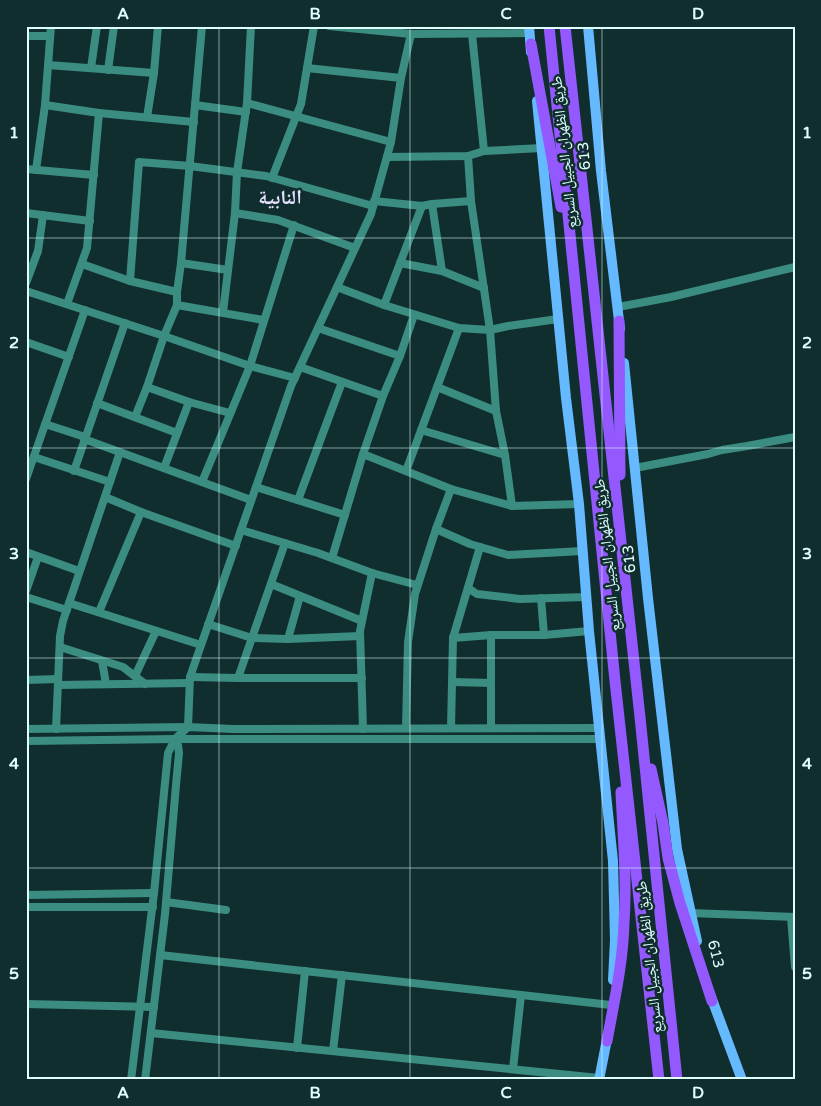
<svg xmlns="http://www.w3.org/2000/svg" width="821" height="1106" font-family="'Varela Round','Noto Naskh Arabic',sans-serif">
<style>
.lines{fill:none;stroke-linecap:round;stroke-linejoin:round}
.minor{stroke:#3b8d82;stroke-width:8}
.major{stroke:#65b9ff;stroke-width:10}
.highway{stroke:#9359ff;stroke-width:11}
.grid{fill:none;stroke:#defffd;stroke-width:1;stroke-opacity:0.55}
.labels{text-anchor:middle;stroke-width:5;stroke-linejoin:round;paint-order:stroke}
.street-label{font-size:15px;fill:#defffd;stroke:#112e2e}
.district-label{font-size:20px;font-weight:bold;fill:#e6e0ff;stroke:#112e2e}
.neatline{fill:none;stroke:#defffd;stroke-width:2}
.grid-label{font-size:16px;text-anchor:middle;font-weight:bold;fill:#defffd}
</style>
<rect width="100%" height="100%" fill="#112e2e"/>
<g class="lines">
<!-- minor -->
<g class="minor">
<path d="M329,26L411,34L529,33"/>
<path d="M472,34L484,151"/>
<path d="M26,36H50"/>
<path d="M48,65L154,73"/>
<path d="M91,68L97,26"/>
<path d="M307,68L401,78"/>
<path d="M108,70L114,26"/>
<path d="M247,103L391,142"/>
<path d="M45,105L99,113L194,122"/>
<path d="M195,105L246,112"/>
<path d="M147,117L154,73L158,26"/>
<path d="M468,156L471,201L490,330L496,411L505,455L512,506"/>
<path d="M387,157L468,156L484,151L542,148"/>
<path d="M26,169L94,175"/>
<path d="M36,170L45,105L51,26"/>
<path d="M272,178L301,104L314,26"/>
<path d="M374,201L422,206L432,204L471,201"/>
<path d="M432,204L442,271"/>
<path d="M26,213L90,221"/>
<path d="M235,213L278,220L355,248"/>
<path d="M181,263L228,270"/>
<path d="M400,263L442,271L484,288"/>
<path d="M82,264L130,281L177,292"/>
<path d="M130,281L139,162L190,166L266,176L373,206"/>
<path d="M26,283L38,251L43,215"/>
<path d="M337,287L384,305L459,328L490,330L508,326L558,319"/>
<path d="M26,291L164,336L250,366L295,378"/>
<path d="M67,304L87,248L99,113"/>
<path d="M177,305L263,320"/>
<path d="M384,305L422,206"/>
<path d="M618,307L671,297L795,267"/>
<path d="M223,312L235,213L237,172L247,103L251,26"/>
<path d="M318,328L400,356"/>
<path d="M26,342L69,357"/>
<path d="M300,367L383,396"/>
<path d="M147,387L189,402L230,413"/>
<path d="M437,387L496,411"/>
<path d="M97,403L177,433"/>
<path d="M135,417L147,387L164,336L177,305V292L181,263L202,26"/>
<path d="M45,424L85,437"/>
<path d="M421,430L505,455"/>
<path d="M84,439L251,500"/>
<path d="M363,454L451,489L512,506L579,504"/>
<path d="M34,457L110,482"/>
<path d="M164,468L189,402"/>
<path d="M635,468L708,454L722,450L747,446L795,437"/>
<path d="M74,471L125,323"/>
<path d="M406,471L459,328"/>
<path d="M26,479L85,310"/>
<path d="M202,482L250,366L294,225"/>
<path d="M256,487L345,515"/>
<path d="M105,497L141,512L236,546"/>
<path d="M298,500L342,382"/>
<path d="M436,529L470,544L508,555L583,551"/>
<path d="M241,530L318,553L372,573L417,585"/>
<path d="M26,552L79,571"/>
<path d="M332,558L363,454L383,396L400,356L414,315"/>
<path d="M271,584L362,621"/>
<path d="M468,588L477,594L520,599L586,597"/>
<path d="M26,591L38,557"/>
<path d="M26,597L67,610"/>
<path d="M541,598L544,635"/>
<path d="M69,603L201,645"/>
<path d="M99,612L141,512"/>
<path d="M208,624L252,638L288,639L360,636"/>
<path d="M491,635V728"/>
<path d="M453,638L491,635H544L589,631"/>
<path d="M288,639L300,596"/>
<path d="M60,647L123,667L145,684"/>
<path d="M102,661L106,684"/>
<path d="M135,676L156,631"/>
<path d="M190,677L238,678H362"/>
<path d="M238,678L285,543"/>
<path d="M26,680L58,679"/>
<path d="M452,682L491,683"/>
<path d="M58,685L189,683"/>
<path d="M406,728L408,642L415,594L436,529L451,489"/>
<path d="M451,728L453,638L480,547"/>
<path d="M26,729L188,727L233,729L600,728"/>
<path d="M56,729L60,636L63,621L120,452"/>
<path d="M363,729L360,631L372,573"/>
<path d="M26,741L175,739H601"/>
<path d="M26,895L154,893"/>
<path d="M166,902L226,910"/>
<path d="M26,907H153"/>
<path d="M690,913L795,917"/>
<path d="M791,917L795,967"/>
<path d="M160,955L611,1005"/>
<path d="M26,1004L154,1007"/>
<path d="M151,1033L599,1078"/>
<path d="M297,1048L305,971"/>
<path d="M333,1051L342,975"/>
<path d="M513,1069L521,995"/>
<path d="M131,1080L154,893L168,753L175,739L188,727L190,677L291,386L371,214L391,142L401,78L411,34"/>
<path d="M145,1080L165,914L176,785L179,753L178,745L175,739"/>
</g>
<!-- major -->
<g class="major">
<path d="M529,26L531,52"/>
<path d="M588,26L601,171L620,329"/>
<path d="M537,101L566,398L579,504L589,631L613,861L615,940L613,980"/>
<path d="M624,363L648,598L677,849L697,941"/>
<path d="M710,994L742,1080"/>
<path d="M599,1080L608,1034"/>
</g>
<!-- highway -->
<g class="highway">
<path d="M549,26L615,681L659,1080"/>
<path d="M565,26L640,717L677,1080"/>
<path d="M531,44L561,207"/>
<path d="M619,321L620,475"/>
<path d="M651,769L663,823L668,858L680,903L712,1001"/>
<path d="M607,1041C614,1002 623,963 624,923C627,880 623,836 621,792"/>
</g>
</g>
<!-- grid -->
<path class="grid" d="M219,26V1080M410,26V1080M602,26V1080M26,238H795M26,448H795M26,658H795M26,868H795"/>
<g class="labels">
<!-- street labels -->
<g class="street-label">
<text transform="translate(564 152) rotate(-96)" y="5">طريق الظهران الجبيل السريع</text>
<text transform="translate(584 156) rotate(-95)" y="5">613</text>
<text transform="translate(607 555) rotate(-96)" y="5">طريق الظهران الجبيل السريع</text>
<text transform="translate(629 559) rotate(-96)" y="5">613</text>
<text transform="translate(716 954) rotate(76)" y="5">613</text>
<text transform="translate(649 957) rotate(-96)" y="5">طريق الظهران الجبيل السريع</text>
</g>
<!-- district labels -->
<g class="district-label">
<text x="280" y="204">النابية</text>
</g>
</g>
<!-- border -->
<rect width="821" height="1106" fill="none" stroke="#112e2e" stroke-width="55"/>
<rect x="28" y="28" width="766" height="1050" class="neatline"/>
<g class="grid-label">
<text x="123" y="19">A</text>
<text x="315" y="19">B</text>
<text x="506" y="19">C</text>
<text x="698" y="19">D</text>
<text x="14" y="138">1</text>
<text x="807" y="138">1</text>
<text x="14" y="348">2</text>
<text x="807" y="348">2</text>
<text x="14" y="559">3</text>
<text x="807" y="559">3</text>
<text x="14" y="769">4</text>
<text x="807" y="769">4</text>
<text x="14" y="979">5</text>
<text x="807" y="979">5</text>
<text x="123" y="1098">A</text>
<text x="315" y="1098">B</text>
<text x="506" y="1098">C</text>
<text x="698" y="1098">D</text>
</g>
</svg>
